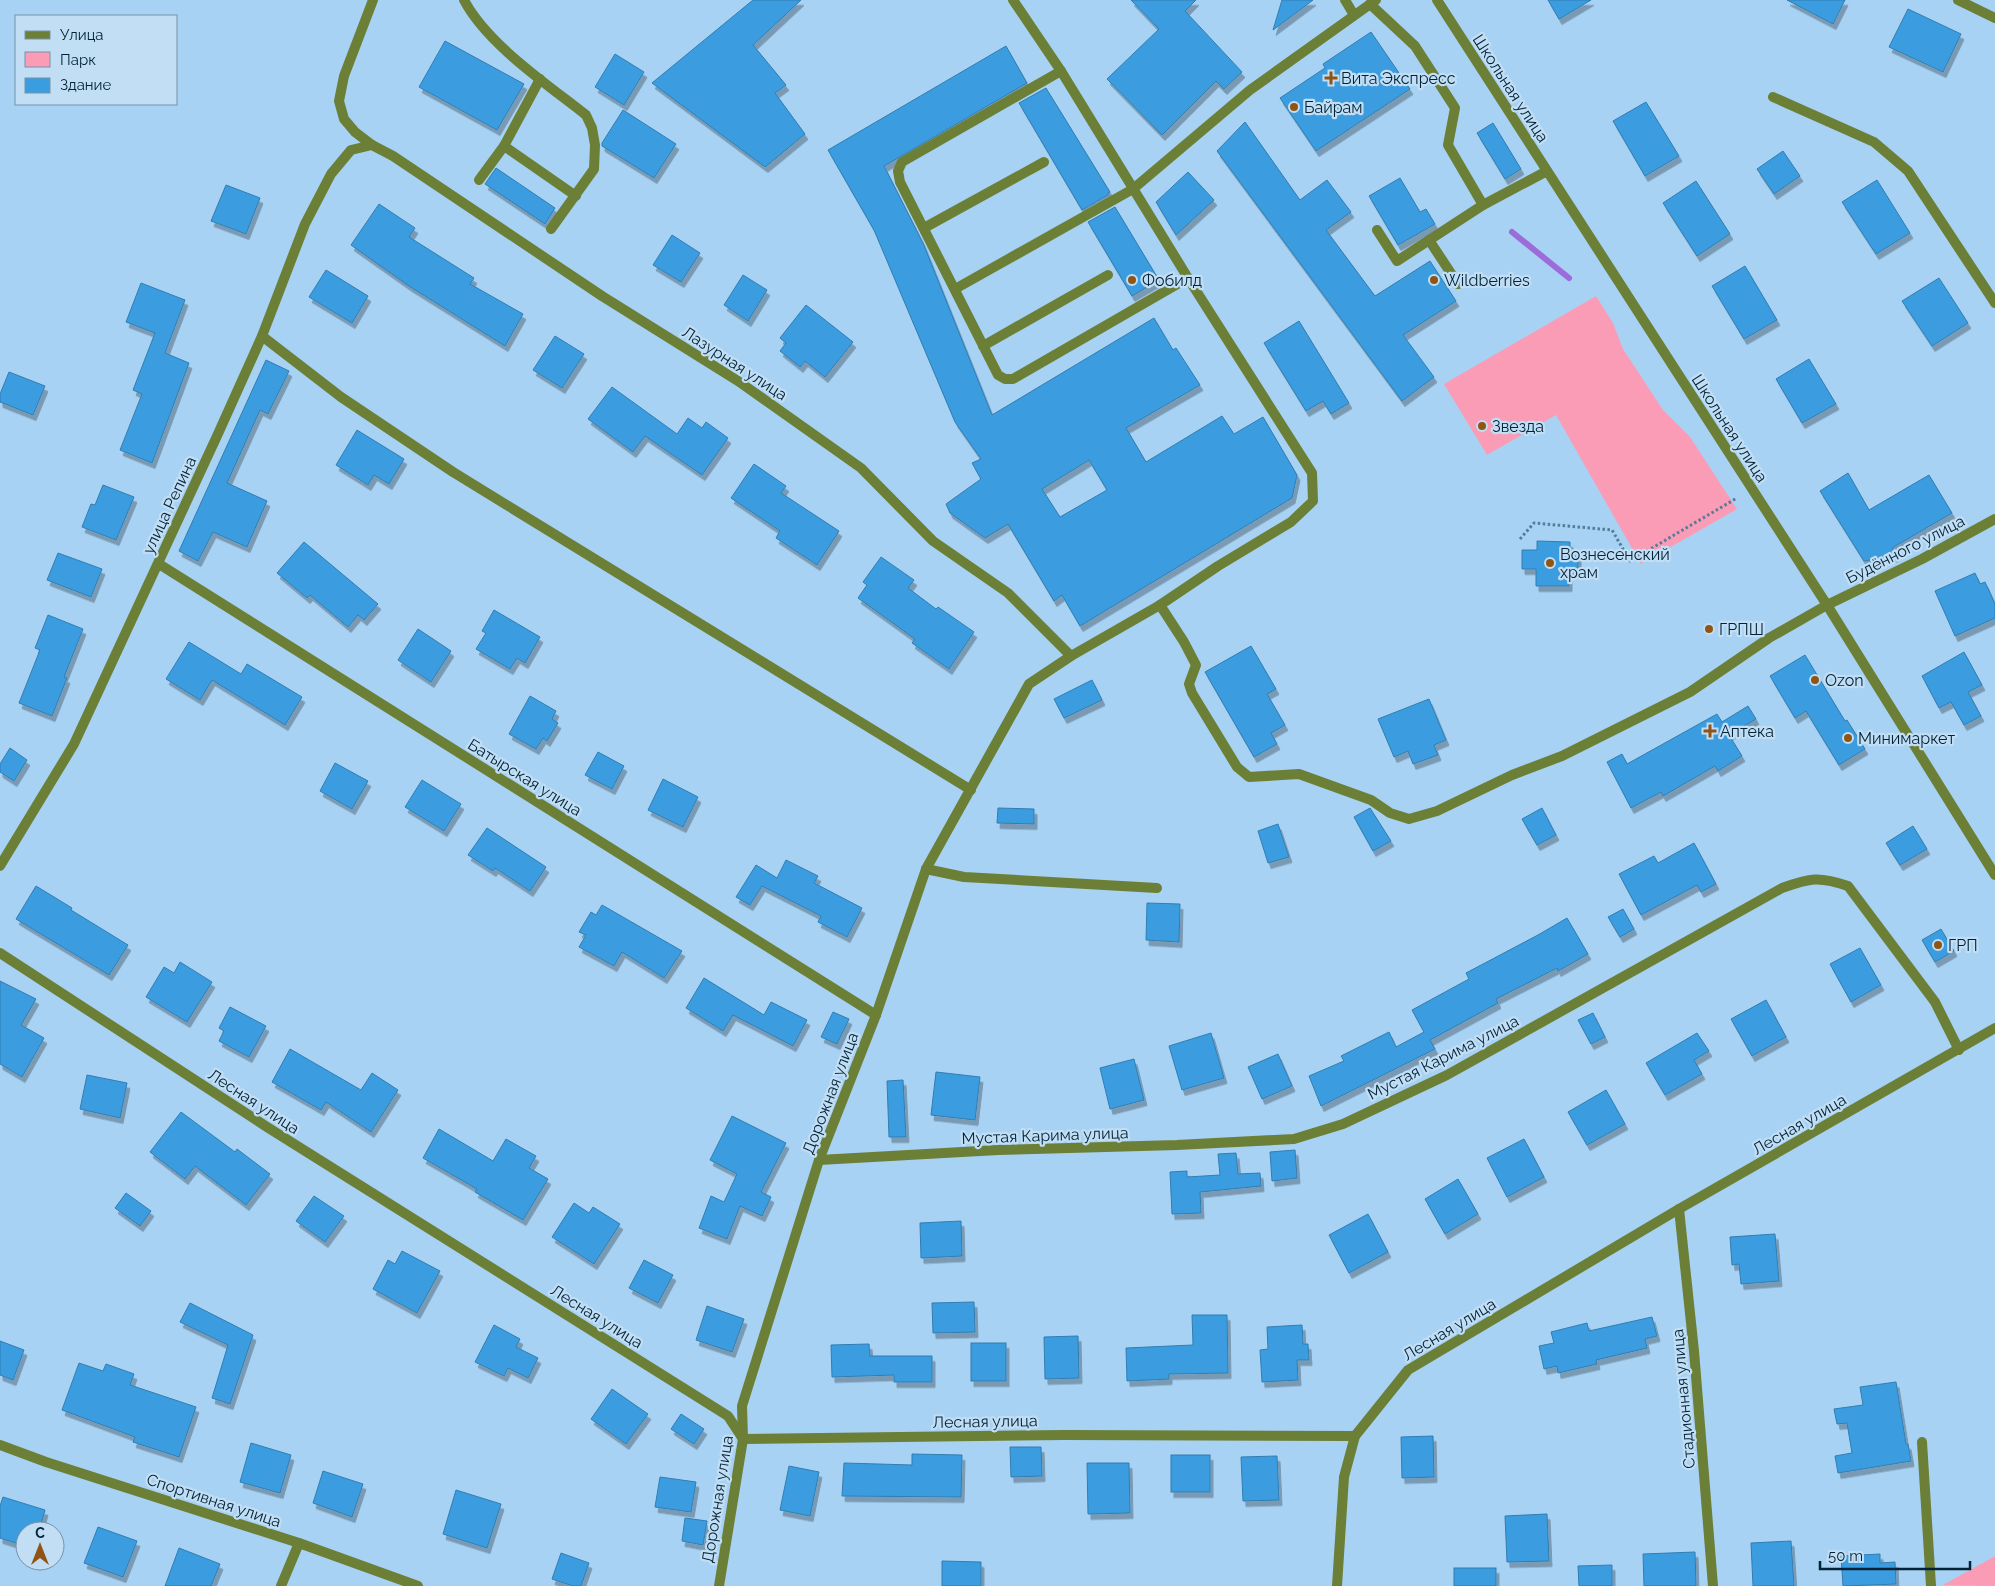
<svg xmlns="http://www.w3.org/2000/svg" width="1995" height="1586" font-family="Raleway,sans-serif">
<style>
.green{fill:#fb9cb7}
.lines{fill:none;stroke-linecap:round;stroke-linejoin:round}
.stream{stroke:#9c6cdb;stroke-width:6}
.building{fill:#3a9ddf;stroke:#317db1;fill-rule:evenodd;filter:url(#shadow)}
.path{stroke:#567c97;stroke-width:3;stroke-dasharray:2.5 2.5;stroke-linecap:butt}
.service{stroke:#6c7f36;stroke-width:10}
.minor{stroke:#6c7f36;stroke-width:10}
.tertiary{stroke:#6c7f36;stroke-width:10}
.poi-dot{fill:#905514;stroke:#c1def4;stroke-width:2}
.labels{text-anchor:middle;stroke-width:4.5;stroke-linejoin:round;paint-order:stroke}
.poi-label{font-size:16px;fill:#022237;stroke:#c1def4;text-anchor:start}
.street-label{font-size:16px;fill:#022237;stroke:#c1def4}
</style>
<defs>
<filter id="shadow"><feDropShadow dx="3" dy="5.5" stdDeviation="0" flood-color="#0004"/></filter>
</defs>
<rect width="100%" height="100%" fill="#a7d2f4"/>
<!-- green -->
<g class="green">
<path d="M1596,296L1613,323L1623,349L1663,410L1690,437L1737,509L1641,564L1556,415L1487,455L1444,384Z"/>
<path d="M1995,1556V1586L1943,1585Z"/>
</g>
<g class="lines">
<!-- stream -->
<path class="stream" d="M1512,232L1569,278"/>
</g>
<!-- building -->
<g class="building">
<path d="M753,0H801L753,45L786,85L775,93L805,134L765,167L652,83Z"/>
<path d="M1131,0H1196L1185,11L1242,72L1224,89L1216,81L1162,135L1107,79L1159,29Z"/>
<path d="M1282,0H1313L1273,30Z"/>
<path d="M1548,0H1591L1559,19Z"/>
<path d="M1787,0H1845L1833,24Z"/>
<path d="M1908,9L1961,34L1943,72L1889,47Z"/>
<path d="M1371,32L1410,89L1316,151L1280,98L1325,68L1323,64Z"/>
<path d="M445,41L524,84L497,130L419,87Z"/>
<path d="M1006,46L1027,83L884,166L923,243L992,415L1154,318L1173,350L1176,348L1200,385L1126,428L1146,462L1222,416L1234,434L1263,417L1297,475L1292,498L1080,626L1062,595L1054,601L1008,524L985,538L950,513L946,504L981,479L972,463L981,459L955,422L874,230L828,150ZM1089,460L1107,490L1060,517L1042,489Z"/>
<path d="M615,54L644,72L624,105L595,87Z"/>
<path d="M1046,88L1110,192L1108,193V195L1082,210L1019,103Z"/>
<path d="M1646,102L1679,156L1645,176L1613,121Z"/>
<path d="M623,110L676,144L654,178L602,146V143Z"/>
<path d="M1245,122L1300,200L1327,180L1351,212L1326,230L1375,296L1430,261L1456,301L1403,335L1434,377L1402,401L1217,151Z"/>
<path d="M1493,123L1521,169L1505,179L1477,133Z"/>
<path d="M1783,151L1800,176L1774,194L1757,169Z"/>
<path d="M496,168L555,208L545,224L485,184Z"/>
<path d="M1188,172L1214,200L1176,235L1156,202Z"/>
<path d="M1400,178L1420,212L1426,209L1435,224L1398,245L1369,196Z"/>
<path d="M1877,180L1910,233L1876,254L1842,202Z"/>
<path d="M1696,181L1730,234L1697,256L1663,203Z"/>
<path d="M226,185L260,198L246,234L211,221Z"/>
<path d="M379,204L415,228L409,237L474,278L470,284L523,314L505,346L409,286L351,245Z"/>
<path d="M1115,207L1159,280L1132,296L1088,222Z"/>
<path d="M672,235L700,253L681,282L653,265Z"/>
<path d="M1745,266L1777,320L1744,339L1712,286Z"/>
<path d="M326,270L368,296L352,323L309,297Z"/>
<path d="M743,275L767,290L748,321L724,305Z"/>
<path d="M1939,278L1968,323L1932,346L1902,301Z"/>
<path d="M141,283L185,300L165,353L189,363L152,463L120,450L142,394L133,390L155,333L126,322Z"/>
<path d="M806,305L853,342L825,377L805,361L800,367L780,351L786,343L780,338Z"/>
<path d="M1299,321L1349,403L1331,414L1323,401L1306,411L1264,343Z"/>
<path d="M555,336L584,354L562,388L533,370Z"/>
<path d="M1809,359L1836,404L1802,423L1776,379Z"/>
<path d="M266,360L289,371L268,414L260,410L227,483L267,501L247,547L213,532L198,561L179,551Z"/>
<path d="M9,372L45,386L33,415L0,402V394Z"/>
<path d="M612,387L677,434L688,418L702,428L706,422L728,438L702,475L645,436L633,452L588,419Z"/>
<path d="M357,430L404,459L389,484L374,475L368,485L336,465Z"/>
<path d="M754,464L786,486L781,493L839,531L817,565L776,538L780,531L731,498Z"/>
<path d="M1848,473L1869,510L1929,475L1952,513L1892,548L1896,556L1864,561L1820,491Z"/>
<path d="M103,485L134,497L116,540L82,527L91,504L95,505Z"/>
<path d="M1537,541L1570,542V556H1578V572L1569,571V586H1536V569H1522V550H1537Z"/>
<path d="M304,542L378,604L364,620L358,615L348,627L310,595L307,598L277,573Z"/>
<path d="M58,553L102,569L91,597L47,580Z"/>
<path d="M881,557L914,580L908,588L936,609L938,607L974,632L949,669L912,643L915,639L858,598L867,585L863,582Z"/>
<path d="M1975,573L1980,584L1985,582L1995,604V618L1955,636L1935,591Z"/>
<path d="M494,610L540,637L525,663L517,658L510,669L476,649L486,633L482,631Z"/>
<path d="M48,615L83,629L64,677L67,678L52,716L19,703L40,650L35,648Z"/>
<path d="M418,629L451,651L431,682L398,660Z"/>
<path d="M189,642L241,674L247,664L302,697L285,725L212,680L200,700L166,679Z"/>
<path d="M1251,646L1276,689L1267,694L1285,725L1271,733L1277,744L1254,757L1205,672Z"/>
<path d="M1964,652L1982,685L1968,692L1981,716L1964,725L1951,702L1939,708L1922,676Z"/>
<path d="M1805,655L1845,721L1847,720L1865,749L1839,765L1806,711L1795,718L1770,676Z"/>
<path d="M1092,680L1102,700L1064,718L1054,699Z"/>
<path d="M530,696L556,711L552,719L558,723L547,741L543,738L536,749L509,734Z"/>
<path d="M1429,699L1446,740L1434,745L1438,755L1413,764L1408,751L1394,757L1378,719Z"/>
<path d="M1748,706L1756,719L1729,735L1742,756L1718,771L1715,766L1663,796L1661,792L1631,808L1607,762L1622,754L1627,764L1717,714L1722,722Z"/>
<path d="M10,748L27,760L14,781L0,772V764Z"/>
<path d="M598,752L624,766L612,789L585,775Z"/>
<path d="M335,763L368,781L352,809L320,791Z"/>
<path d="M663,779L698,797L683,827L648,810Z"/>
<path d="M422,780L461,804L444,831L405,807Z"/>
<path d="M998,808L1034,809V824L997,823Z"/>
<path d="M1370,808L1391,841L1373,851L1354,817Z"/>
<path d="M1542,808L1556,835L1537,845L1522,819Z"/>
<path d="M1278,824L1289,857L1268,863L1258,831Z"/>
<path d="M1913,826L1927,849L1900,865L1886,843Z"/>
<path d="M487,828L546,867L530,891L495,868L493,871L468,855Z"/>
<path d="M1694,843L1716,884L1701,892L1697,885L1641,915L1619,874L1654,856L1658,863Z"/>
<path d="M786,860L818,876L814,883L862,908L847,937L818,922L821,916L762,886L750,905L736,897L756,865L777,878Z"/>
<path d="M36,886L72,908L71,910L128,945L109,975L16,919Z"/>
<path d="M1147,903L1180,904L1179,942L1146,940Z"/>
<path d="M602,905L682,951L664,978L622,952L614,966L579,947L586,935L579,932L591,912L596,915Z"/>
<path d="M1623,909L1634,929L1620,937L1608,917Z"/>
<path d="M1567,918L1588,954L1558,971L1557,968L1496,999L1498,1003L1430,1040L1435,1049L1321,1106L1309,1076L1344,1061L1341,1056L1389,1032L1396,1047L1424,1032L1412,1010L1469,979L1466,973L1538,935Z"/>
<path d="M1941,929L1954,951L1935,962L1922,940Z"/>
<path d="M1860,948L1881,985L1851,1002L1830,964Z"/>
<path d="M180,962L212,982L187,1022L146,997L164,967L174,973Z"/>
<path d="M704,978L764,1015L771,1002L807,1020L793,1046L733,1015L723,1031L686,1008Z"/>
<path d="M0,981L36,999L21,1025L44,1038L22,1077L0,1064Z"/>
<path d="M1766,1000L1786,1037L1752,1056L1731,1019Z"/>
<path d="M230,1007L266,1026L249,1057L219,1041L224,1031L219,1028Z"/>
<path d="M833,1012L849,1019L837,1044L821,1037Z"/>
<path d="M1593,1013L1605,1037L1591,1044L1578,1020Z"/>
<path d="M1211,1033L1224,1078L1182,1090L1169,1046Z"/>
<path d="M1697,1033L1709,1051L1694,1060L1702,1074L1665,1095L1646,1063Z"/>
<path d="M290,1049L361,1090L372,1073L398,1090L371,1132L326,1102L321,1110L272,1082Z"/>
<path d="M1278,1054L1292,1086L1262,1099L1248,1067Z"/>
<path d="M1134,1059L1144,1100L1110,1109L1100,1068Z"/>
<path d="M936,1072L980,1077L975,1120L931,1115Z"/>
<path d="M87,1075L127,1083L120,1118L80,1109Z"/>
<path d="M903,1080L906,1137H889L887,1081Z"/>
<path d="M1606,1090L1625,1124L1587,1145L1568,1112Z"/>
<path d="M181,1112L235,1152L237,1149L270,1174L246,1205L195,1166L185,1179L150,1152Z"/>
<path d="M732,1116L786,1143L761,1192L771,1197L762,1216L740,1206L727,1239L699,1228L711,1196L724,1202L737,1174L710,1160Z"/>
<path d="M439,1129L493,1161L506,1139L536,1156L529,1168L548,1179L523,1220L475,1192L477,1189L423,1158Z"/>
<path d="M1524,1139L1544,1177L1507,1197L1487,1158Z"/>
<path d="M1295,1150L1297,1178L1272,1181L1270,1152Z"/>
<path d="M1236,1153L1238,1174L1260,1173L1261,1186L1200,1192L1201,1213L1172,1214L1170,1172L1187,1171V1177L1220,1175L1218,1154Z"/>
<path d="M1458,1179L1478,1214L1445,1234L1425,1199Z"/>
<path d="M126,1193L151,1211L140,1226L115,1208Z"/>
<path d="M314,1196L344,1216L325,1242L296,1221Z"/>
<path d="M574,1203L589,1213L593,1207L620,1224L594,1264L552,1237Z"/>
<path d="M1368,1214L1388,1252L1349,1273L1329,1235Z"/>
<path d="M961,1221L962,1256L921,1258L920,1223Z"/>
<path d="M1775,1234L1779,1281L1741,1284L1739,1264L1732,1265L1730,1237Z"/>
<path d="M402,1251L440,1271L417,1313L373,1289L388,1260L395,1264Z"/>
<path d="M644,1260L673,1275L658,1303L629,1288Z"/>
<path d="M974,1302L975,1332L933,1333L932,1303Z"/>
<path d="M190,1303L253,1335L230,1404L212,1398L228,1345L180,1322Z"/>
<path d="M707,1306L744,1319L732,1352L696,1340Z"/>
<path d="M1192,1315H1227L1228,1373L1169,1374V1379L1127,1381L1126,1348L1193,1345Z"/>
<path d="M1652,1317L1657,1336L1645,1339L1647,1348L1596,1360L1597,1364L1558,1373L1557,1366L1544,1369L1539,1346L1554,1343L1551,1332L1587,1323L1589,1331Z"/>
<path d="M494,1325L520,1339L516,1347L538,1358L528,1378L508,1368L504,1376L475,1362Z"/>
<path d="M1302,1325L1303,1344H1308L1309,1360H1297L1298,1380L1262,1382L1260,1350L1268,1349L1267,1327Z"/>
<path d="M1078,1336L1079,1378L1045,1379L1044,1337Z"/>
<path d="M0,1341L24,1350L13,1380L0,1375Z"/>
<rect x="971" y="1343" width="35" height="38"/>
<path d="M869,1344L870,1356H932V1382H894V1375L832,1377L831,1345Z"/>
<path d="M79,1363L103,1371L106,1364L134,1374L130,1385L196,1407L179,1457L133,1442L135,1437L62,1410Z"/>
<path d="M1896,1382L1906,1444H1908L1911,1461L1838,1473L1835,1456L1852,1453L1847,1423L1837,1424L1834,1409L1863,1405L1860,1387Z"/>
<path d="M612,1389L648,1414L626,1444L591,1419Z"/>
<path d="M681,1414L704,1429L694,1444L671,1429Z"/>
<path d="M1433,1436L1434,1477L1402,1478L1401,1437Z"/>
<path d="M251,1443L291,1455L280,1493L240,1482Z"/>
<path d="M1010,1447H1041L1042,1476L1011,1477Z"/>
<path d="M912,1454L962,1455L961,1497L842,1496L844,1463L912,1465Z"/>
<rect x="1171" y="1455" width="39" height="37"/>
<path d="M1277,1456L1279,1500L1243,1501L1241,1457Z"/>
<path d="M1087,1463H1129L1130,1513L1088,1514Z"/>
<path d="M789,1466L819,1472L810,1516L780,1510Z"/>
<path d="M323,1471L363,1484L352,1517L313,1503Z"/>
<path d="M660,1477L696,1482L691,1512L655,1507Z"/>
<path d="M456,1490L501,1504L487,1548L443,1534Z"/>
<path d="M3,1497L45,1510L39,1531H25V1546L0,1538V1506Z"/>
<path d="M1547,1514L1549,1561L1507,1562L1505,1516Z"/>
<path d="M685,1518L707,1521L703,1545L682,1541Z"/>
<path d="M98,1527L137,1541L123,1577L84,1563Z"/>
<path d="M1791,1541L1794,1586H1753L1751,1543Z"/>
<path d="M179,1548L220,1564L211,1586H165Z"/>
<path d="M1695,1552L1696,1586H1644L1643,1554Z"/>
<path d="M561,1553L589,1563L581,1586H573L552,1579Z"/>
<path d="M1880,1554V1563L1895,1562L1896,1584L1843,1586L1841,1556Z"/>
<path d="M942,1561L981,1562V1586H942Z"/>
<path d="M1612,1565V1586H1579L1578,1566Z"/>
<rect x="1454" y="1568" width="42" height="18"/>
</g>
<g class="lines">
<!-- path -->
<path class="path" d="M1520,539L1534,523L1612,530L1630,561L1737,498"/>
<!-- service -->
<g class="service">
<path d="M464,0C487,44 547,84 586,115L592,128L595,145L594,169L551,229"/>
<path d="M1013,0L1061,71L1188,278L1312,473L1313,501L1291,522L1218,566L1160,605L1071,656"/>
<path d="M1345,0L1354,15"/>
<path d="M1370,4L1415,46L1455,108L1448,145L1483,205L1547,171"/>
<path d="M1061,71L902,162L898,171L900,182L998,375L1005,379H1013L1188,278"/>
<path d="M372,145L355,132L344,119L339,101L344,76L373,0"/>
<path d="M504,146L576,196"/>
<path d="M479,180L504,146L540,79"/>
<path d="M924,228L1044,162"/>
<path d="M1377,230L1397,261L1483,205"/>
<path d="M1429,240L1458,284"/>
<path d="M955,289L1133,189L1250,90L1376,0"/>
<path d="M262,336L341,397L453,472L971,790"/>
<path d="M983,346L1108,275"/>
<path d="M1160,605L1184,642L1196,665L1189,684L1192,693L1237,767L1249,777L1299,774L1371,800L1390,813L1409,819L1437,811L1512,775L1562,756L1690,692L1769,638L1827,605"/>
<path d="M926,869L964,877L1157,888"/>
<path d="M1922,1442L1931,1586"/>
</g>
<!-- minor -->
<g class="minor">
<path d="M1958,0L1995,18"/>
<path d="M1773,97L1874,142L1908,171L1995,303"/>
<path d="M159,564L876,1015"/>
<path d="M1827,605L1922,559L1995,519"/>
<path d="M0,866L74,744L217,436L262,336L305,224L331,174L351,150L372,145L393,156L602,296L738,381L861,468L933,541L1008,593L1071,656L1029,684L926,869L876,1015L819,1160L742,1406L743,1439L719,1586"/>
<path d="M0,953L267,1127L728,1416L743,1439L1065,1435L1355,1436L1408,1370L1679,1209L1995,1028"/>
<path d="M819,1160L998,1150L1177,1145L1294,1139L1343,1124L1447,1075L1782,888C1810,878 1819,876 1848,886L1935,1002L1959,1050"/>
<path d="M1679,1209L1694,1351L1713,1586"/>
<path d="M0,1445L46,1462L299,1543L418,1586"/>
<path d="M281,1586L299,1543"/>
<path d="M1337,1586L1344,1477L1355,1436"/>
</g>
<!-- tertiary -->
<path class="tertiary" d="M1437,0L1827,605L1995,875"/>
</g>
<!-- markers -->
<g class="poi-dot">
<path d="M1328.5 70.5h5v5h5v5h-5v5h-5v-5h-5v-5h5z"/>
<circle cx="1294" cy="107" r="5"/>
<circle cx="1132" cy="280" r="5"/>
<circle cx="1434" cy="280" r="5"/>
<circle cx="1482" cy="426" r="5"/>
<circle cx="1550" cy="563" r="5"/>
<circle cx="1709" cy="629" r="5"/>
<circle cx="1815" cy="680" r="5"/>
<path d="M1707.5 723.5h5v5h5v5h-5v5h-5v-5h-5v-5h5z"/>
<circle cx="1848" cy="738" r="5"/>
<circle cx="1938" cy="945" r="5"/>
</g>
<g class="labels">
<!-- poi labels -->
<g class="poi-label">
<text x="1341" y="84">Вита Экспресс</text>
<text x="1304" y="113">Байрам</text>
<text x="1142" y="286">Фобилд</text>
<text x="1444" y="286">Wildberries</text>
<text x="1492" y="432">Звезда</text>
<text x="1560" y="560">Вознесенский<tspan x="1560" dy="18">храм</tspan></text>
<text x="1719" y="635">ГРПШ</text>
<text x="1825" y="686">Ozon</text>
<text x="1720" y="737">Аптека</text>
<text x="1858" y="744">Минимаркет</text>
<text x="1948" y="951">ГРП</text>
</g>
<!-- street labels -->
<g class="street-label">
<text transform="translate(1511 88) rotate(57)" y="6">Школьная улица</text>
<text transform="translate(735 363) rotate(33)" y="6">Лазурная улица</text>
<text transform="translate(1730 428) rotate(57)" y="6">Школьная улица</text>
<text transform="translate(169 505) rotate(-65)" y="6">улица Репина</text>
<text transform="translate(1905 549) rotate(-27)" y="6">Будённого улица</text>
<text transform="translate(525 777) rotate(32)" y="6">Батырская улица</text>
<text transform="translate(1443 1057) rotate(-27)" y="6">Мустая Карима улица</text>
<text transform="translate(830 1093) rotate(-69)" y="6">Дорожная улица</text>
<text transform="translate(254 1101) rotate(33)" y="6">Лесная улица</text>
<text transform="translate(1799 1124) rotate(-30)" y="6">Лесная улица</text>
<text transform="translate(1045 1135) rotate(-2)" y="6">Мустая Карима улица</text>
<text transform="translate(597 1316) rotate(32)" y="6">Лесная улица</text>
<text transform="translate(1449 1329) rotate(-31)" y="6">Лесная улица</text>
<text transform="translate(1683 1399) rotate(-95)" y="6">Стадионная улица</text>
<text transform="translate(985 1421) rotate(-1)" y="6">Лесная улица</text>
<text transform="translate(717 1499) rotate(-81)" y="6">Дорожная улица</text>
<text transform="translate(214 1500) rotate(18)" y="6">Спортивная улица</text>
</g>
</g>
<!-- legend -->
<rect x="15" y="15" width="162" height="90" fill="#c1def4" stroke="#7593a8"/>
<rect x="25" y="31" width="25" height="8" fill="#6c7f36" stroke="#7593a8"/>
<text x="60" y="40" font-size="15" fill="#022237">Улица</text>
<rect x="25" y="52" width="25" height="15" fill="#fb9cb7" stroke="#7593a8"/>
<text x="60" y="65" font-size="15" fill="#022237">Парк</text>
<rect x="25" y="78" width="25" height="15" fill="#3a9ddf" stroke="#7593a8"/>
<text x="60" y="90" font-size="15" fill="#022237">Здание</text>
<!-- north arrow -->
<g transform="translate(40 1546)"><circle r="24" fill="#c1def4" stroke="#7593a8"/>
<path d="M0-4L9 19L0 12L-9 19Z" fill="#905514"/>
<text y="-8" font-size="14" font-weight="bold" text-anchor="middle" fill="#022237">С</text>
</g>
<!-- scale -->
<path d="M1820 1561v8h150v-8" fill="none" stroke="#022237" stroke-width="2.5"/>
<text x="1828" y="1561" font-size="15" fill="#022237" stroke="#c1def4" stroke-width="4" paint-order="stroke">50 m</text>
</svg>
